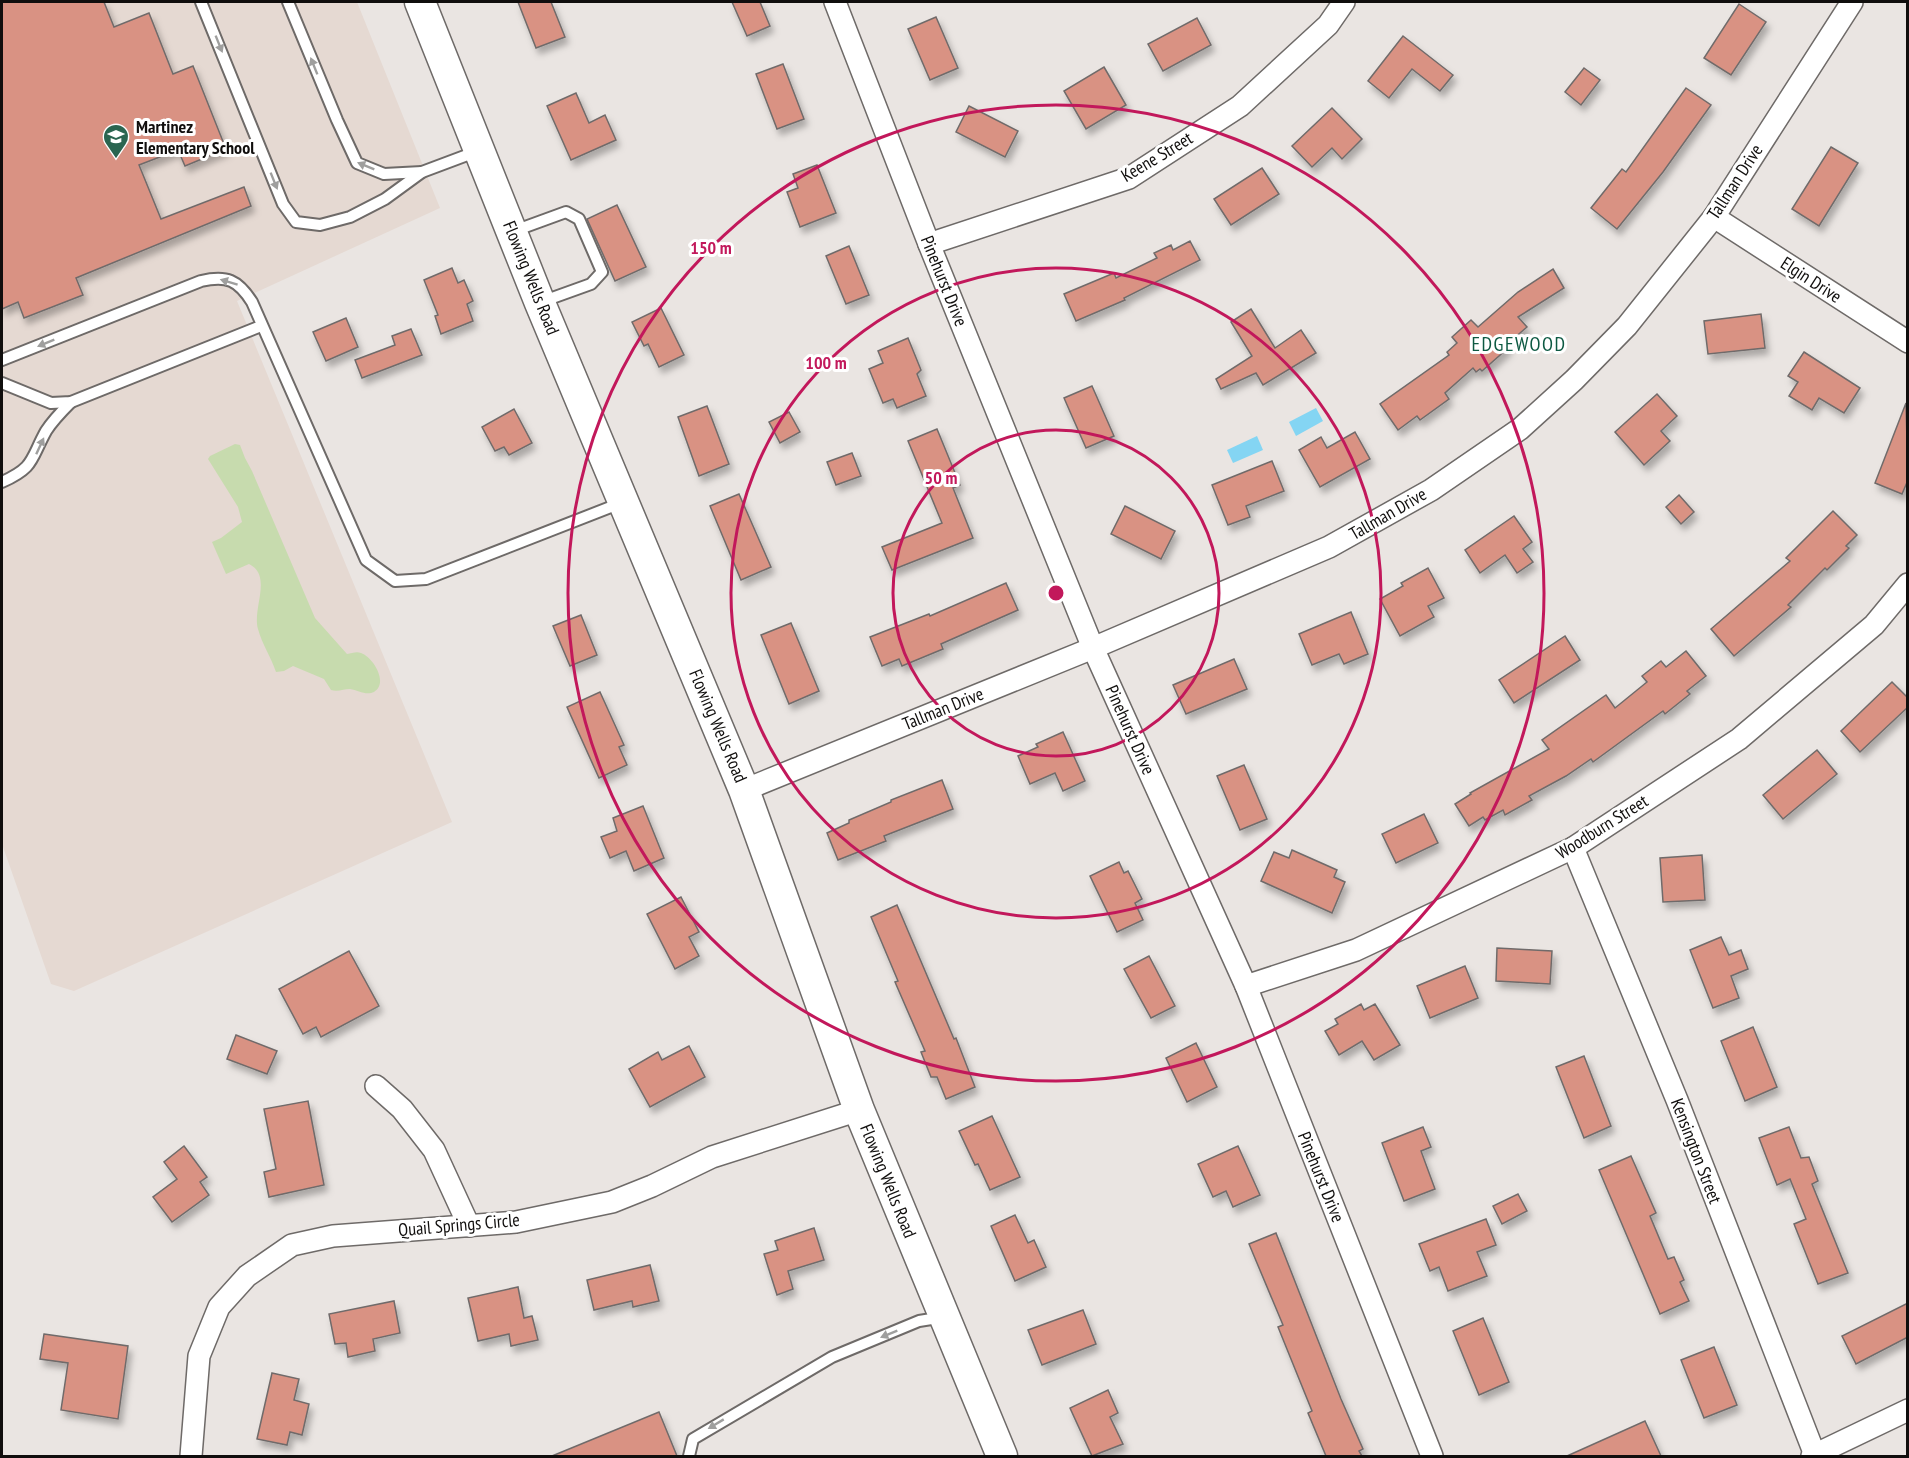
<svg xmlns="http://www.w3.org/2000/svg" width="1909" height="1458" font-family="'PT Sans Narrow',sans-serif">
<style>
.built{fill:#e5d9d2}
.green{fill:#c7dbae}
.water{fill:#84d5f3}
.building{fill:#d99283;stroke:#706b6a;stroke-width:1.5;filter:url(#shadow)}
.lines{fill:none;stroke-linecap:round;stroke-linejoin:round}
.lane-casing{stroke:#6e6a68;stroke-width:14}
.street-casing{stroke:#6e6a68;stroke-width:24}
.secondary-casing{stroke:#6e6a68;stroke-width:33}
.lane{stroke:#fff;stroke-width:10}
.street{stroke:#fff;stroke-width:21}
.secondary{stroke:#fff;stroke-width:30}
.oneway{fill:#9f9f9e}
.ring{fill:none;stroke:#c2185b;stroke-width:3}
.labels{text-anchor:middle;stroke-width:6;stroke-linejoin:round;paint-order:stroke}
.poi-label{font-size:18px;font-weight:bold;fill:#100e0d;stroke:#fff;text-anchor:start}
.street-label{font-size:18px;fill:#100e0d;stroke:#fff}
.neighbourhood-label{font-size:20px;letter-spacing:1.5px;fill:#0d5942;stroke:#fff}
.centre{fill:#c2185b;stroke:#fff;stroke-width:3}
.ring-label{font-size:18px;text-anchor:middle;font-weight:bold;fill:#c2185b;stroke:#fff;stroke-width:6;stroke-linejoin:round;paint-order:stroke}
</style>
<defs>
<filter id="shadow"><feDropShadow dx="3.5" dy="6" stdDeviation="3" flood-color="#0004"/></filter>
</defs>
<rect width="100%" height="100%" fill="#eae5e2"/>
<!-- built -->
<path class="built" d="M2,2H357L440,208L237,301L452,822L74,991L51,984L2,844Z"/>
<!-- green -->
<path class="green" d="M235,444L240,445L245,458L252,471L315,618L347,654C352,653 357,651 361,653C373,657 389,683 374,692C366,696 358,690 350,689C344,689 338,692 331,690L324,679L293,666L284,671L276,672C271,657 262,644 258,629C252,608 273,576 249,564L226,574L212,542L221,538L242,522L238,507L208,459L210,456Z"/>
<!-- water -->
<g class="water">
<path d="M1316,408L1323,421L1296,436L1289,422Z"/>
<path d="M1257,436L1263,450L1233,463L1227,450Z"/>
</g>
<!-- building -->
<g class="building">
<path d="M2,2H104L114,27L149,13L173,74L193,66L226,149L185,166L178,150L139,165L161,219L244,187L251,206L76,278L83,295L24,318L18,302L2,309Z"/>
<path d="M518,2H551L565,37L536,48Z"/>
<path d="M732,2H760L770,26L747,36Z"/>
<path d="M1739,4L1766,22L1731,75L1704,58Z"/>
<path d="M936,17L958,68L930,80L908,29Z"/>
<path d="M1197,18L1211,45L1163,71L1148,44Z"/>
<path d="M1403,36L1453,75L1440,91L1412,69L1389,98L1368,81Z"/>
<path d="M783,64L804,119L777,129L756,74Z"/>
<path d="M1104,67L1126,105L1086,129L1064,91Z"/>
<path d="M1584,68L1600,80L1581,105L1565,92Z"/>
<path d="M1686,88L1711,105L1663,172L1617,229L1591,208L1622,169L1626,172Z"/>
<path d="M576,93L589,123L605,115L616,140L571,160L547,106Z"/>
<path d="M969,106L1018,131L1005,157L956,132Z"/>
<path d="M1332,108L1362,139L1342,159L1332,148L1312,167L1292,146Z"/>
<path d="M1831,147L1858,163L1819,226L1792,209Z"/>
<path d="M817,165L836,213L800,227L787,192L798,188L793,174Z"/>
<path d="M1262,168L1279,194L1231,225L1214,199Z"/>
<path d="M617,205L646,267L615,281L587,219Z"/>
<path d="M1190,241L1200,260L1124,298L1125,300L1076,321L1064,294L1114,273L1116,278L1157,258L1154,253L1171,245L1173,250Z"/>
<path d="M849,246L869,295L846,304L826,256Z"/>
<path d="M452,268L458,283L464,280L473,301L467,304L473,321L441,334L435,316L438,315L424,280Z"/>
<path d="M1553,269L1564,288L1518,317L1527,327L1505,346L1508,348L1482,371L1480,369L1476,372L1473,368L1445,393L1449,399L1420,420L1417,416L1398,430L1380,404L1449,355L1447,352L1457,343L1452,337L1471,320L1478,327L1518,292Z"/>
<path d="M661,308L684,355L659,367L648,344L644,346L632,322Z"/>
<path d="M1251,309L1275,348L1301,330L1316,353L1263,385L1256,373L1221,389L1216,379L1252,356L1231,322Z"/>
<path d="M1761,314L1765,348L1708,354L1704,321Z"/>
<path d="M346,318L358,347L326,361L313,332Z"/>
<path d="M411,329L422,355L362,378L355,360L395,345L392,336Z"/>
<path d="M908,338L921,370L917,374L926,396L897,408L893,399L883,403L869,369L883,363L878,351Z"/>
<path d="M1804,352L1860,388L1844,413L1819,398L1812,410L1789,396L1798,382L1788,376Z"/>
<path d="M1092,386L1114,436L1086,448L1064,398Z"/>
<path d="M1657,394L1677,416L1661,431L1670,441L1644,465L1615,432Z"/>
<path d="M1906,403L1908,480L1902,494L1875,483Z"/>
<path d="M707,406L729,464L699,476L678,417Z"/>
<path d="M514,409L532,443L509,455L504,447L495,451L482,427Z"/>
<path d="M789,412L800,432L780,443L769,422Z"/>
<path d="M937,429L960,485L953,488L973,538L892,570L882,547L942,523L908,441Z"/>
<path d="M1355,432L1370,459L1320,487L1299,450L1321,437L1327,448Z"/>
<path d="M852,453L861,476L836,485L827,462Z"/>
<path d="M1272,461L1284,491L1246,506L1250,517L1228,525L1212,485Z"/>
<path d="M739,494L771,567L741,580L710,506Z"/>
<path d="M1679,495L1694,512L1681,524L1666,507Z"/>
<path d="M1125,506L1175,531L1161,559L1111,534Z"/>
<path d="M1833,511L1857,535L1846,546L1849,548L1827,570L1825,568L1788,605L1791,607L1734,656L1711,629L1790,561L1786,558Z"/>
<path d="M1514,516L1532,542L1523,549L1533,562L1517,573L1505,555L1480,573L1465,550Z"/>
<path d="M1428,568L1444,598L1428,606L1434,617L1400,636L1380,599L1403,586L1401,583Z"/>
<path d="M1006,583L1018,610L941,644L943,649L902,666L899,659L882,666L870,637L929,614L930,616Z"/>
<path d="M1351,612L1368,654L1344,664L1339,654L1312,665L1299,634Z"/>
<path d="M581,615L597,655L570,666L553,626Z"/>
<path d="M791,623L819,691L789,704L761,635Z"/>
<path d="M1565,636L1580,660L1514,703L1499,680Z"/>
<path d="M1686,651L1706,676L1687,691L1690,694L1665,714L1663,711L1593,762L1591,759L1566,776L1529,796L1532,800L1505,815L1503,810L1485,820L1483,817L1469,826L1455,804L1471,794L1470,793L1549,749L1542,740L1606,695L1615,708L1647,682L1642,676L1661,661L1666,667Z"/>
<path d="M1234,659L1247,689L1186,714L1173,685Z"/>
<path d="M1892,682L1908,698V707L1860,752L1841,731Z"/>
<path d="M600,692L624,745L619,747L627,765L599,778L567,707Z"/>
<path d="M1063,732L1085,781L1063,791L1055,773L1030,784L1018,756L1038,747L1036,744Z"/>
<path d="M1817,750L1837,774L1783,819L1763,795Z"/>
<path d="M1244,765L1267,819L1240,830L1217,776Z"/>
<path d="M942,780L953,809L884,836L886,841L838,860L827,833L849,823V820L891,802V800Z"/>
<path d="M643,806L664,858L634,871L626,851L610,858L601,837L617,831L613,818Z"/>
<path d="M1424,814L1438,843L1396,863L1382,834Z"/>
<path d="M1292,850L1337,870L1334,877L1345,882L1332,913L1261,881L1274,852L1289,858Z"/>
<path d="M1702,855L1705,900L1663,902L1660,858Z"/>
<path d="M1119,862L1124,873L1128,871L1142,899L1135,903L1143,920L1117,932L1090,876Z"/>
<path d="M681,897L699,932L689,937L699,956L675,969L647,914Z"/>
<path d="M897,905L954,1039L956,1038L975,1087L946,1099L937,1077H931L921,1052L925,1051L895,982L898,981L871,917Z"/>
<path d="M1721,937L1729,955L1741,950L1748,969L1731,976L1739,998L1713,1008L1690,950Z"/>
<path d="M1497,948L1552,951L1550,984L1496,981Z"/>
<path d="M349,951L379,1006L321,1037L316,1027L303,1034L279,989Z"/>
<path d="M1149,956L1175,1006L1151,1018L1124,969Z"/>
<path d="M1465,966L1478,998L1430,1018L1417,986Z"/>
<path d="M1361,1004L1364,1010L1375,1004L1400,1045L1374,1060L1362,1041L1339,1055L1325,1031L1338,1024L1335,1019Z"/>
<path d="M1753,1027L1777,1087L1745,1101L1721,1041Z"/>
<path d="M236,1035L277,1051L267,1074L227,1059Z"/>
<path d="M1196,1043L1217,1087L1187,1102L1166,1058Z"/>
<path d="M689,1046L705,1077L650,1107L629,1069L658,1052L662,1060Z"/>
<path d="M1584,1056L1611,1126L1584,1138L1556,1067Z"/>
<path d="M308,1101L324,1185L269,1197L264,1172L276,1169L264,1109Z"/>
<path d="M992,1116L1020,1177L990,1190L978,1164L975,1165L959,1131Z"/>
<path d="M1423,1127L1431,1147L1421,1151L1435,1189L1404,1201L1382,1143Z"/>
<path d="M1789,1127L1801,1158L1809,1157L1818,1181L1812,1184L1848,1273L1818,1284L1794,1224L1806,1219L1790,1179L1777,1185L1759,1138Z"/>
<path d="M184,1146L207,1177L200,1182L209,1195L172,1222L153,1197L177,1179L164,1162Z"/>
<path d="M1238,1146L1260,1195L1233,1207L1226,1191L1213,1197L1198,1164Z"/>
<path d="M1631,1156L1656,1213L1650,1216L1668,1259L1674,1257L1684,1280L1680,1282L1689,1301L1660,1314L1599,1170Z"/>
<path d="M1518,1194L1527,1211L1502,1224L1493,1206Z"/>
<path d="M1015,1215L1028,1243L1034,1240L1046,1267L1015,1281L991,1226Z"/>
<path d="M1486,1219L1496,1245L1477,1252L1487,1276L1448,1291L1439,1267L1430,1271L1419,1244Z"/>
<path d="M814,1228L824,1260L788,1271L793,1289L777,1295L764,1254L778,1250L775,1241Z"/>
<path d="M1276,1233L1341,1399L1363,1449L1359,1451L1362,1456H1326L1308,1413L1312,1411L1278,1327L1283,1325L1249,1244Z"/>
<path d="M650,1265L659,1301L633,1307L632,1301L594,1310L587,1280Z"/>
<path d="M518,1287L524,1318L532,1316L538,1340L511,1346L509,1334L478,1341L468,1298Z"/>
<path d="M394,1301L400,1333L373,1339L375,1351L348,1357L346,1343L335,1344L329,1314Z"/>
<path d="M1908,1303V1337L1856,1364L1842,1336Z"/>
<path d="M1083,1310L1096,1344L1042,1365L1028,1330Z"/>
<path d="M1483,1318L1509,1382L1479,1395L1453,1331Z"/>
<path d="M44,1334L128,1346L118,1419L61,1410L68,1363L40,1359Z"/>
<path d="M1714,1347L1737,1405L1704,1418L1681,1360Z"/>
<path d="M272,1373L299,1379L294,1400L309,1404L302,1435L290,1432L287,1445L257,1439Z"/>
<path d="M1108,1390L1118,1413L1110,1417L1123,1444L1092,1456L1070,1408Z"/>
<path d="M659,1412L677,1456H552Z"/>
<path d="M1645,1421L1661,1456H1567Z"/>
</g>
<g class="lines">
<defs>
<g id="lane">
<path d="M201,2L283,204L296,222L320,225L350,217L385,199L422,172L478,151"/>
<path d="M288,2L337,120L357,163L384,174L422,172"/>
<path d="M514,231L566,212L579,219L602,272L591,284L541,302"/>
<path d="M2,360L201,281C227,275 238,280 252,302L366,560L395,581L426,579L621,503"/>
<path d="M2,383L51,403L71,402L261,326"/>
<path d="M2,482C35,467 30,460 46,431C53,420 62,411 71,402"/>
<path d="M689,1456L693,1439L832,1357L919,1321L944,1317"/>
</g>
<g id="street">
<path d="M835,2L929,244L1093,648L1246,986L1432,1456"/>
<path d="M1714,217L1908,342"/>
<path d="M929,244L1129,178L1240,106L1328,25L1344,2"/>
<path d="M744,790L1093,648L1329,547L1431,490L1520,429L1574,380L1627,326L1714,217L1852,2"/>
<path d="M1573,848L1677,1100L1815,1455"/>
<path d="M1246,986L1356,950L1573,848L1739,739L1874,625L1908,584"/>
<path d="M376,1086L402,1109L434,1150L469,1226"/>
<path d="M191,1456L199,1356L219,1307L247,1276L292,1245L333,1236L516,1222L612,1202L652,1186L712,1157L859,1110"/>
<path d="M1812,1456L1908,1410"/>
</g>
<path id="secondary" d="M420,2L540,303L744,790L859,1110L1002,1456"/>
</defs>
<!-- lane casing -->
<use href="#lane" class="lane-casing"/>
<!-- street casing -->
<use href="#street" class="street-casing"/>
<!-- secondary casing -->
<use href="#secondary" class="secondary-casing"/>
<!-- lane -->
<use href="#lane" class="lane"/>
<!-- street -->
<use href="#street" class="street"/>
<!-- secondary -->
<use href="#secondary" class="secondary"/>
</g>
<!-- one-way arrows -->
<defs><path id="oneway-solid" d="M-6-.8H1V-3.2L6.5 0L1 3.2V.8H-6Z" transform="scale(1.5)"/></defs>
<g class="oneway">
<use href="#oneway-solid" transform="translate(219 44) rotate(68)"/>
<use href="#oneway-solid" transform="translate(314 66) rotate(-112)"/>
<use href="#oneway-solid" transform="translate(366 166) rotate(-158)"/>
<use href="#oneway-solid" transform="translate(274 181) rotate(68)"/>
<use href="#oneway-solid" transform="translate(229 282) rotate(-163)"/>
<use href="#oneway-solid" transform="translate(46 343) rotate(158)"/>
<use href="#oneway-solid" transform="translate(40 446) rotate(-65)"/>
<use href="#oneway-solid" transform="translate(889 1334) rotate(158)"/>
<use href="#oneway-solid" transform="translate(716 1424) rotate(149)"/>
</g>
<!-- distance rings -->
<g class="ring">
<circle cx="1056" cy="593" r="163"/>
<circle cx="1056" cy="593" r="325"/>
<circle cx="1056" cy="593" r="488"/>
</g>
<!-- icons -->
<defs>
<symbol id="school-pin" viewBox="-11 -11 22 30"><path d="M0 17L-7.5 6A9.5 9.5 0 1 1 7.5 6Z" fill="#2a6550" stroke="#fff"/><path d="M0-5L7-2L0 1L-7-2ZM-4 1L0 2.5L4 1V4Q0 6-4 4Z" fill="#fff"/></symbol>
</defs>
<g fill-rule="evenodd">
<use href="#school-pin" x="101" y="122" width="30" height="40"/>
</g>
<g class="labels">
<!-- poi labels -->
<g class="poi-label">
<text x="136" y="133">Martinez<tspan x="136" dy="21">Elementary School</tspan></text>
</g>
<!-- street labels -->
<g class="street-label">
<text transform="translate(1157 157) rotate(-31)" y="6">Keene Street</text>
<text transform="translate(1735 182) rotate(-57)" y="6">Tallman Drive</text>
<text transform="translate(531 278) rotate(68)" y="6">Flowing Wells Road</text>
<text transform="translate(1811 280) rotate(33)" y="6">Elgin Drive</text>
<text transform="translate(944 281) rotate(68)" y="6">Pinehurst Drive</text>
<text transform="translate(1388 514) rotate(-30)" y="6">Tallman Drive</text>
<text transform="translate(943 709) rotate(-22)" y="6">Tallman Drive</text>
<text transform="translate(718 726) rotate(67)" y="6">Flowing Wells Road</text>
<text transform="translate(1130 730) rotate(66)" y="6">Pinehurst Drive</text>
<text transform="translate(1602 827) rotate(-32)" y="6">Woodburn Street</text>
<text transform="translate(1696 1151) rotate(69)" y="6">Kensington Street</text>
<text transform="translate(1321 1177) rotate(68)" y="6">Pinehurst Drive</text>
<text transform="translate(888 1181) rotate(68)" y="6">Flowing Wells Road</text>
<text transform="translate(459 1225) rotate(-5)" y="6">Quail Springs Circle</text>
</g>
<!-- neighbourhood labels -->
<g class="neighbourhood-label">
<text x="1519" y="351">EDGEWOOD</text>
</g>
</g>
<circle cx="1056" cy="593" r="9" class="centre"/>
<g class="ring-label">
<text x="711" y="254">150 m</text>
<text x="826" y="369">100 m</text>
<text x="941" y="484">50 m</text>
</g>
<!-- border -->
<rect width="1909" height="1458" fill="none" stroke="#100e0d" stroke-width="6"/>
</svg>
